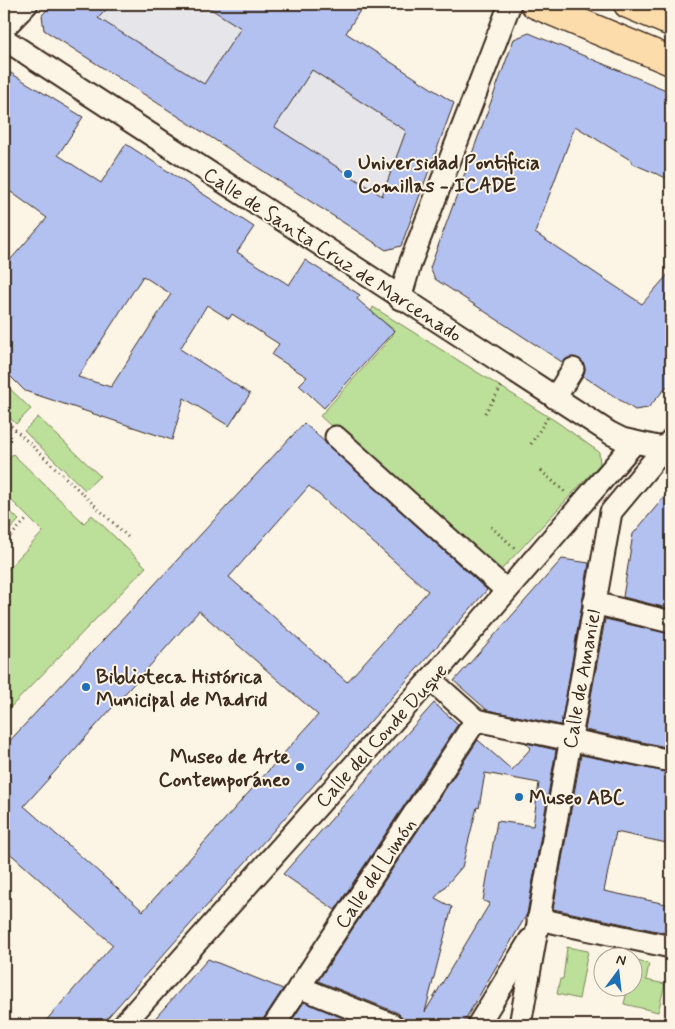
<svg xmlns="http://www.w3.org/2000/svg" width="675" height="1029" font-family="Mynerve,sans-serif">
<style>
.built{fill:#e6e5e9}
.green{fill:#bcdf99;stroke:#7c845c}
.building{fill:#b3c1f1;stroke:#3b2a1e;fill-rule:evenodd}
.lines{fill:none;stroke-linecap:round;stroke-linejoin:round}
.minor-casing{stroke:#3b2a1e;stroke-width:25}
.major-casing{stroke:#3b2a1e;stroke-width:31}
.path{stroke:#3b2a1e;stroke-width:3;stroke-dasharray:1 4;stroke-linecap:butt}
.minor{stroke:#fcf5e5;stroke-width:21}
.major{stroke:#fddcac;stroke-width:28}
.poi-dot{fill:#1f6fb2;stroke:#fcf5e5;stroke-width:2}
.labels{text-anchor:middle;stroke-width:4;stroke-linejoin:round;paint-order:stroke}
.poi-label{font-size:20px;font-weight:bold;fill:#3b2a1e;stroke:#fcf5e5;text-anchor:start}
.street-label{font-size:20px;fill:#3b2a1e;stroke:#fcf5e5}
</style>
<rect width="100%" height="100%" fill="#fcf5e5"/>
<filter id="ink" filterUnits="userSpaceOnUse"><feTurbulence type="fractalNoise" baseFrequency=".02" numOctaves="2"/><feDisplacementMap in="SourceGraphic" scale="10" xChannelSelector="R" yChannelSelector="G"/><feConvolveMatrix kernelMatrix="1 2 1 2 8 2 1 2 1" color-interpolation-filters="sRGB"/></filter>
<g filter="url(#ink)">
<!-- built -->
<path class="built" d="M53,4H364L346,33L454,103L401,246L386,250L44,30L42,15Z"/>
<!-- green -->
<g class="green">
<path d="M373,307L557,422L599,452L600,464L502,569L497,579L320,416L392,336L394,330L371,312Z"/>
<path d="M4,383L31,409L16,424L4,412Z"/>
<path d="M38,417L100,476L85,490L24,431Z"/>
<path d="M13,454L84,523L92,515L146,567L4,714V573L43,532L4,493V464Z"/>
<path d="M4,505L19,520L4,536Z"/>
<path d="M567,947L588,951L579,999L557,994L560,979H563Z"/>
<path d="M633,960L649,964L646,980L665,984L658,1012L624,1004L628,987L632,986Z"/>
</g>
<!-- building -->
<g class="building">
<path d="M53,4H112L98,18L204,84L241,28L203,4H364L346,33L454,103L401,246L386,250L44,30L42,15ZM312,70L406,131L382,196L275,127Z"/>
<path d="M529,33L671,92V180L631,163L632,161L575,126L535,233L642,304L671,271V382L648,408L635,410L583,376L585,369L580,359L573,357L562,362L435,279L430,268L514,39Z"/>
<path d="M4,69L83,117L58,155L101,183L126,144L254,227L237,252L289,285L305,260L360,295L357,299L394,331L324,408L299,385L307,377L272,355L279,344L232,314L229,319L207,305L180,349L250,394L229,426L184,398L172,440L25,391L4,370V267L47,218L4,187ZM143,276L171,294L111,387L78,377Z"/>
<path d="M304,423L487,590L101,1025H42L113,945L4,848V747ZM309,486L428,591L347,682L229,577ZM199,611L318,715L143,911L24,806Z"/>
<path d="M671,489V609L623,597L633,534Z"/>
<path d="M562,559L589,563L561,725L487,710L454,681Z"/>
<path d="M605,619L671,634V748L585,730Z"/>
<path d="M434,703L458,724L335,910L283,874Z"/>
<path d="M478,740L512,770L531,748L526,743L556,750L527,914L462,1025H405L403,1018L398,1013L318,981ZM485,773L539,783L533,826L497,821L483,901L490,903L425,1012L452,907L435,898L462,867L477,807L479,808Z"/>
<path d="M581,755L671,773V844L616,832L604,891L671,905V934L553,909Z"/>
<path d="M208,959L283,989L264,1018L262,1025H149Z"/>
<path d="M304,1002L360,1025H289Z"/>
</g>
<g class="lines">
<defs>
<g id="minor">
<path d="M4,28L27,4"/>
<path d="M4,39L610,433L622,439L671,450"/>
<path d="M400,299L411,261L510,4"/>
<path d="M555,398L573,369"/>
<path d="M336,437L506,590"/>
<path d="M594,603L671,622"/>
<path d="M430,679L476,720L671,761"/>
<path d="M538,919L671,947"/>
<path d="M299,987L393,1025"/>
<path d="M123,1025L442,666L635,442"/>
<path d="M274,1025L476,720"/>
<path d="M478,1025L530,940"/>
<path d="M520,1025L611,512L671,440"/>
</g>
<g id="major">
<path d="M535,4L671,61"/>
<path d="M628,4L671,22"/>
</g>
</defs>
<!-- minor casing -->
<use href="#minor" class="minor-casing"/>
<!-- major casing -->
<use href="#major" class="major-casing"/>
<!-- path -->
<g class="path">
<path d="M485,413L502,386"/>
<path d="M4,419L129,538"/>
<path d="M531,444L548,417"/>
<path d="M541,471L565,492"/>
<path d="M491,527L516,549"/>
<path d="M4,543L27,519"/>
</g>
<!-- minor -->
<use href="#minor" class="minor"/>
<!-- major -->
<use href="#major" class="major"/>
</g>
</g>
<!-- markers -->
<g class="poi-dot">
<circle cx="348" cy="174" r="5"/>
<circle cx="86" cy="687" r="5"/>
<circle cx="300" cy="767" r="5"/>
<circle cx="519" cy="797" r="5"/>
</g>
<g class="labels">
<!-- poi labels -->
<g class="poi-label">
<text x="358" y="169">Universidad Pontificia<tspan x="358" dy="23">Comillas - ICADE</tspan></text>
<text x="96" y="683">Biblioteca Histórica<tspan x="96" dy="23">Municipal de Madrid</tspan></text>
<text x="290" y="763" text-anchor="end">Museo de Arte<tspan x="290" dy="23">Contemporáneo</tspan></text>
<text x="529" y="804">Museo ABC</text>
</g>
<!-- street labels -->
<g class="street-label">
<text transform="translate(333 254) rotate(33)" y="7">Calle de Santa Cruz de Marcenado</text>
<text transform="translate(581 679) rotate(-80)" y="7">Calle de Amaniel</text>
<text transform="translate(381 735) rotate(-48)" y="7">Calle del Conde Duque</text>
<text transform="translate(375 873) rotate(-56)" y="7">Calle del Limón</text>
</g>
</g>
<!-- margin -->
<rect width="675" height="1029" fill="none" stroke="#fcf5e5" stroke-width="20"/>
<rect x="10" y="10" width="655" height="1009" fill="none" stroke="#3b2a1e" stroke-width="2" filter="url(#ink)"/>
<!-- north arrow -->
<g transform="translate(618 972) rotate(15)"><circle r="24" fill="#fcf5e5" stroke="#afa495"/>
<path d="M0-4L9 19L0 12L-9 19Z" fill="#1f6fb2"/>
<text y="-8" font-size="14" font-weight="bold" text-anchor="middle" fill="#3b2a1e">N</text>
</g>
</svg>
